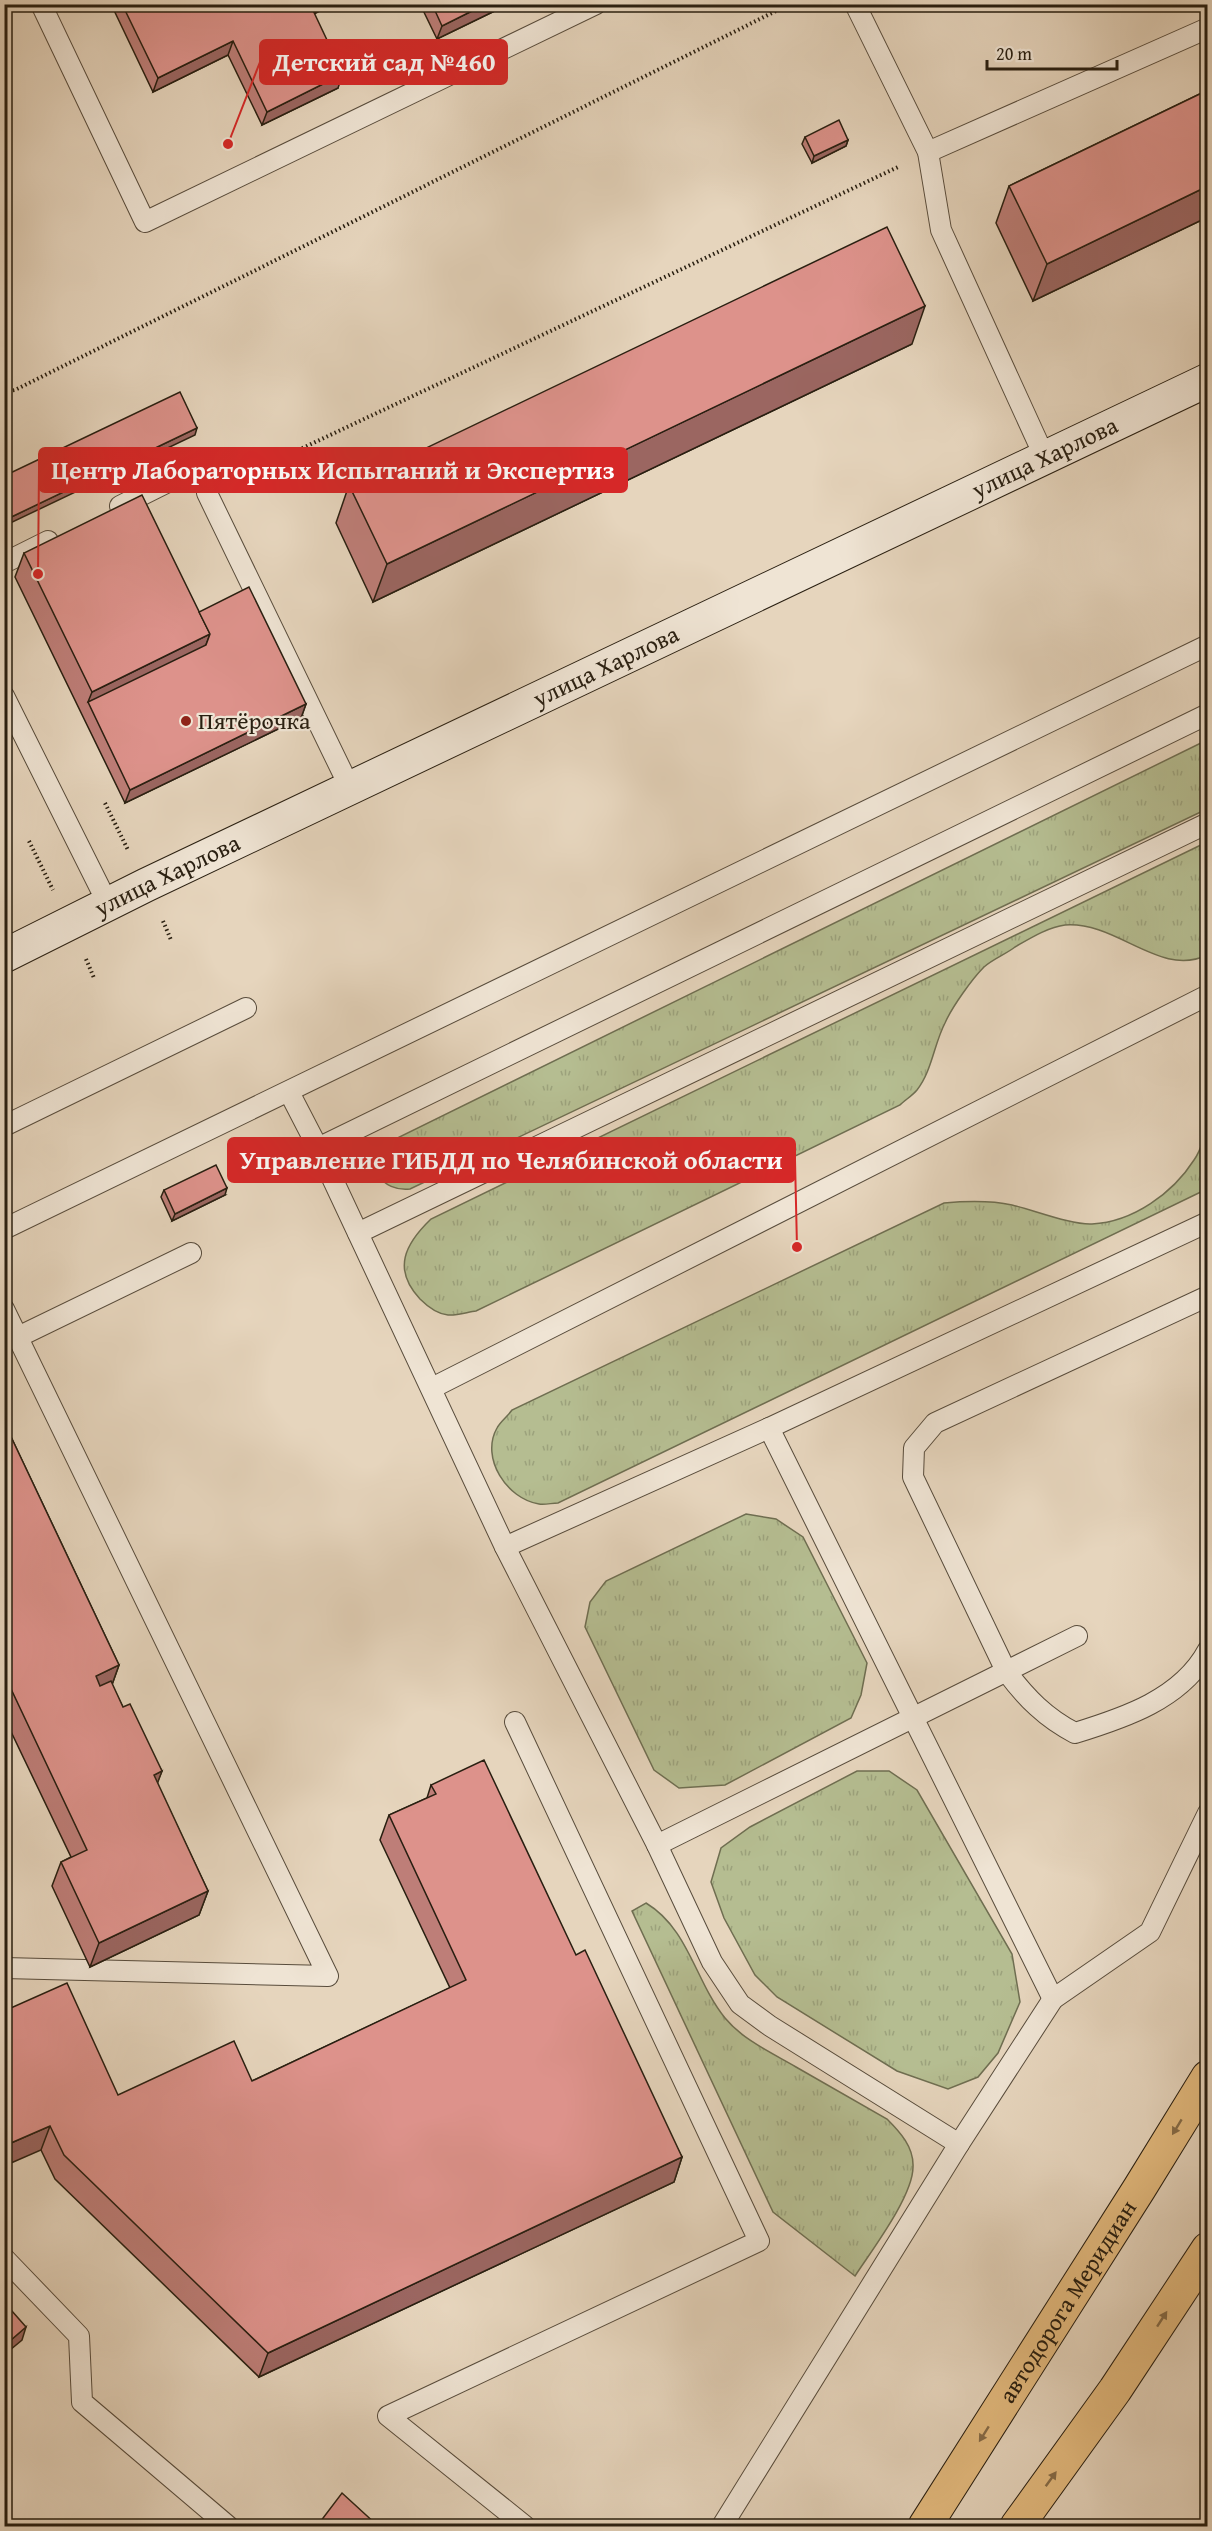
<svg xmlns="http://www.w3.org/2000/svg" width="1212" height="2531" font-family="'Gentium Book Plus',serif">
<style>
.grass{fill:url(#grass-tufts);stroke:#6f6e51;stroke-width:1.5}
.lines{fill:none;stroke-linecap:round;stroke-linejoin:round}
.lane-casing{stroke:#584c3c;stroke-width:22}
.secondary-casing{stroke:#291f11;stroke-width:35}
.primary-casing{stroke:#291f11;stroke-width:35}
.path{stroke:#291f11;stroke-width:4;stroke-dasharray:1.5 3;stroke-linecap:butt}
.lane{stroke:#efe4d4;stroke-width:20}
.secondary{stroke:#efe4d4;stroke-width:33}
.primary{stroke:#e3ba7e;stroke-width:33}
.wall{fill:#be7e78;stroke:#291f11;stroke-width:1.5}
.shaded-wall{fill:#9b6661;stroke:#291f11;stroke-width:1.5}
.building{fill:#dd928b;stroke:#291f11;stroke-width:1.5}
.oneway{fill:#866c48}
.poi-dot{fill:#8f2418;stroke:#efe4d4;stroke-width:2}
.labels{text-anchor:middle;stroke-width:4.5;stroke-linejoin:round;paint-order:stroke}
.street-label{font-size:24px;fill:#291f11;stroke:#efe4d4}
.poi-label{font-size:24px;fill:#291f11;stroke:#efe4d4;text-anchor:start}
.leader{fill:none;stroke:#d62828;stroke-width:2}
.callout-dot{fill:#d62828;stroke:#efe4d4;stroke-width:2}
.callout{fill:#d62828;stroke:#d62828;stroke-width:2}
.callout-label{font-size:26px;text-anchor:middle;font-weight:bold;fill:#fff}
</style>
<defs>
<pattern id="grass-tufts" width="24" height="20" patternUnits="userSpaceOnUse" patternTransform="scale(1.5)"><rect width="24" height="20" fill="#b5bd91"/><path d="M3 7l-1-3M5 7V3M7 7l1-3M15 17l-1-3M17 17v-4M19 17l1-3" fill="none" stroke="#9ca27c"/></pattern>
</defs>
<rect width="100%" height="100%" fill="#e6d5bd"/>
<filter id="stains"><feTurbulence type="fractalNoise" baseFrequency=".00333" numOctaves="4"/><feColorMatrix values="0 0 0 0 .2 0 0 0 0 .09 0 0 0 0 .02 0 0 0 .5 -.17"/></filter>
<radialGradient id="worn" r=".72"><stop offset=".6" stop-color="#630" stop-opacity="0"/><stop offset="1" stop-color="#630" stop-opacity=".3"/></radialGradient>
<!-- grass -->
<g class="grass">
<path d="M1207,740V809L410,1189C382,1192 363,1166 385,1144Z"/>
<path d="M1207,842V955C1160,978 1117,921 1065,925C1048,927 1029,939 1015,947C1006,954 993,959 984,967C972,979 952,1007 945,1023C934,1044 932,1071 917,1090C912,1096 905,1100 900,1105L476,1311C468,1312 456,1316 448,1315C437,1314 427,1306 420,1299C392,1269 405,1244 431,1219Z"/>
<path d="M1207,1131V1189L558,1503C552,1503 545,1505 539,1504C507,1499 480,1458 497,1428C500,1422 508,1416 512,1410L944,1203C967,1201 989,1200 1012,1205C1034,1210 1071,1225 1092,1224C1133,1222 1173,1193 1194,1160C1200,1152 1203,1141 1207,1131Z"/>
<path d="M746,1514L776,1519L803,1537L867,1663L861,1695L851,1718L725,1785L679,1788L654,1770L585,1627L590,1602L606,1581Z"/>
<path d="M857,1771H889L917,1790L1012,1954L1020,2002L998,2053L978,2077L948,2089L897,2071L777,1997L755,1975L724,1918L711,1882L721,1848L750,1827Z"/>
<path d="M646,1903C689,1929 695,1981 725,2018C743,2040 772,2053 796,2067C827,2085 857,2102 887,2119C900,2132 914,2147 913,2167C913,2196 872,2250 855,2276L773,2212L632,1911Z"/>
</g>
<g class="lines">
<defs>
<g id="lane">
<path d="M41,4L145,222L596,4"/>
<path d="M855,4L928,152L941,230L1045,458"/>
<path d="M928,152L1208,28"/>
<path d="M207,493L350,788"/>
<path d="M120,506L198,467"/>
<path d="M4,563L48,541"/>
<path d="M4,696L108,904"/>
<path d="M289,1092L318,1148L505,1547L657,1845L712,1962L740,2004L770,2026L959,2144"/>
<path d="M4,1126L246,1008"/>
<path d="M318,1148L1208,714"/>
<path d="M4,1229L1208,645"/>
<path d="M358,1233L1208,823"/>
<path d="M1208,1296L935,1423L914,1448L913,1477L1006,1671C1026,1698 1046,1718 1075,1733C1124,1718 1182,1699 1208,1650"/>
<path d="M4,1309L328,1976L4,1968"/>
<path d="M18,1337L191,1253"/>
<path d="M432,1388L1208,995"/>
<path d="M769,1428L1053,1999"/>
<path d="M505,1547L769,1428L1208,1222"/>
<path d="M515,1722L759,2241L388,2416L525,2526"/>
<path d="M657,1845L1077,1636"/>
<path d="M4,2258L79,2336L82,2402L228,2526"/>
<path d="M722,2526L959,2144L1053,1999L1150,1932L1208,1813"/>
</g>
<g id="secondary">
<path id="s1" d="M4,956L146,885L1208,380"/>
</g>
<g id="primary">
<path id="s2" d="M925,2526L1139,2189L1208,2077"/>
<path d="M1017,2526L1115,2390L1208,2249"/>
</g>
</defs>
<!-- lane casing -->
<use href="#lane" class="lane-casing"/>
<!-- secondary casing -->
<use href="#secondary" class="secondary-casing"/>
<!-- primary casing -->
<use href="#primary" class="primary-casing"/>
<!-- path -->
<g class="path">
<path d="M4,392L15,390L790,4"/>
<path d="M237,479L898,167"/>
<path d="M105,803L128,850"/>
<path d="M29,841L53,890"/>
<path d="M163,921L171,940"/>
<path d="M86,959L94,978"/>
</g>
<!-- lane -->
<use href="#lane" class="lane"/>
<!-- secondary -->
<use href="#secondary" class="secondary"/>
<!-- primary -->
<use href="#primary" class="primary"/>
</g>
<!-- wall -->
<g class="wall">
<path d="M111,4H333L314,14L338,88L262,125L228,55L153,92Z"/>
<path d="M420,4H509L437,39Z"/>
<path d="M1208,90V217L1033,301L996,223L1009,186Z"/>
<path d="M805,137L848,140L846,146L812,163L802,144Z"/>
<path d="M912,344L373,602L336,523L349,485Z"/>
<path d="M24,553L199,612L306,704L301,718L125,803L15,577Z"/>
<path d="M164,1190L225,1195L172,1221L161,1197Z"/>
<path d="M4,1422L119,1665L112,1685L123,1707L162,1771L157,1783L208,1891L199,1915L90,1967L52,1886L61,1862L71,1857L4,1717Z"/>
<path d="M431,1785L576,1955L682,2157L674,2182L259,2377L55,2179L41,2150L4,2011L118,2095L252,2081L450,1988L380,1840L389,1815L427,1798Z"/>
</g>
<!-- shaded-wall -->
<g class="shaded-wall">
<path d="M310,4H333L305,18Z"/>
<path d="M486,4H509L437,39L442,26Z"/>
<path d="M233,41L228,55L153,92L158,78Z"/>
<path d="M343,74L338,88L262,125L267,112Z"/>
<path d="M848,140L846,146L812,163L814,156Z"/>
<path d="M1208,186V217L1033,301L1047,264Z"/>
<path d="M925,306L912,344L373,602L387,564Z"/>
<path d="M197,428L195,435L4,526L5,520Z"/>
<path d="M210,634L201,658L88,702L92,692Z"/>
<path d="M306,704L301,718L125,803L130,790Z"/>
<path d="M227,1188L225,1195L172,1221L175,1214Z"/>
<path d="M119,1665L110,1690L87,1701L96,1676Z"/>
<path d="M162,1771L153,1795L154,1775Z"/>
<path d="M208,1891L199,1915L90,1967L99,1943Z"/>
<path d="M50,2126L41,2150L4,2166V2146Z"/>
<path d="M682,2157L674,2182L259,2377L268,2353Z"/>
<path d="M26,2327L22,2340L4,2355V2346Z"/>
</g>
<!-- building -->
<g class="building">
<path d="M122,4H310L343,74L267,112L233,41L158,78Z"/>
<path d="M432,4H486L442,26Z"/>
<path d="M1208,90V186L1047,264L1009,186Z"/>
<path d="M839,120L848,140L814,156L805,137Z"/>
<path d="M887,227L925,306L387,564L349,485Z"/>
<path d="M180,392L197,428L5,520L4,476Z"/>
<path d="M142,495L210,634L92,692L24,553Z"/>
<path d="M249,587L306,704L130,790L88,702L206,645L210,634L199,612Z"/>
<path d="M216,1165L227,1188L175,1214L164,1190Z"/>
<path d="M4,1422L119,1665L96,1676L100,1686L111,1681L123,1707L130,1704L162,1771L154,1775L208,1891L99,1943L61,1862L87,1850L4,1674Z"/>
<path d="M484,1760L576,1955L585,1950L682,2157L268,2353L64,2155L50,2126L4,2146V2011L67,1983L118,2095L234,2041L252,2081L466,1980L389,1815L436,1794L431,1785Z"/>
<path d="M4,2302L26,2327L4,2346Z"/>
<path d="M342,2493L378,2526H317Z"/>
</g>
<!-- one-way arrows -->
<defs><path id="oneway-solid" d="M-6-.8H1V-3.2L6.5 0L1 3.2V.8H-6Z" transform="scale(1.5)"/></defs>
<g class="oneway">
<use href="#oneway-solid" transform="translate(1177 2127) rotate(121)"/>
<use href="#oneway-solid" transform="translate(1162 2319) rotate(-57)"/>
<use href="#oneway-solid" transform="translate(984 2434) rotate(122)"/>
<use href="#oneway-solid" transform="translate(1051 2479) rotate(-54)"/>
</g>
<!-- markers -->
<circle class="poi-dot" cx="186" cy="721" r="6"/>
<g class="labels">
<!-- street labels -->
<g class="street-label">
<text dy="8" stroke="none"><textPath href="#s1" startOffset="1154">улица Харлова</textPath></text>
<text dy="8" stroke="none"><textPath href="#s1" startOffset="668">улица Харлова</textPath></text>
<text dy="8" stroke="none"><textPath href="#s1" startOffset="182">улица Харлова</textPath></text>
<text dy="8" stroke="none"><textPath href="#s2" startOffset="266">автодорога Меридиан</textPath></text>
</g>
<!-- poi labels -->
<g class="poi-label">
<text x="198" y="729">Пятёрочка</text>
</g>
</g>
<!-- callouts -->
<path class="leader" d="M228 144L260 62M38 574L39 470M797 1247L795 1160"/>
<g class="callout-dot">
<circle cx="228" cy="144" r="6"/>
<circle cx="38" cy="574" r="6"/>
<circle cx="797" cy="1247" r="6"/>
</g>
<g class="callout">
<rect x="260" y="40" width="247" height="44" rx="6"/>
<rect x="39" y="448" width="588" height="44" rx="6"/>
<rect x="228" y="1138" width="567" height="44" rx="6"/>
</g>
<g class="callout-label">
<text x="384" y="71">Детский сад №460</text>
<text x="333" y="479">Центр Лабораторных Испытаний и Экспертиз</text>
<text x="511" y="1169">Управление ГИБДД по Челябинской области</text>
</g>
<!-- margin -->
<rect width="1212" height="2531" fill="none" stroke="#e6d5bd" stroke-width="24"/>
<rect x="6" y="6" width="1200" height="2519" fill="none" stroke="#291f11" stroke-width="3"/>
<rect x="12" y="12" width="1188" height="2507" fill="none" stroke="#291f11" stroke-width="1.5"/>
<!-- scale -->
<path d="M987 60v9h130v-9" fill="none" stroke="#291f11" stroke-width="3"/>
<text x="996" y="60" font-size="18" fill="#291f11" stroke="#efe4d4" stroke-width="4.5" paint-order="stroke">20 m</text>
<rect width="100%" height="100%" filter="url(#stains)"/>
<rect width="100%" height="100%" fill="url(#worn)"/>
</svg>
